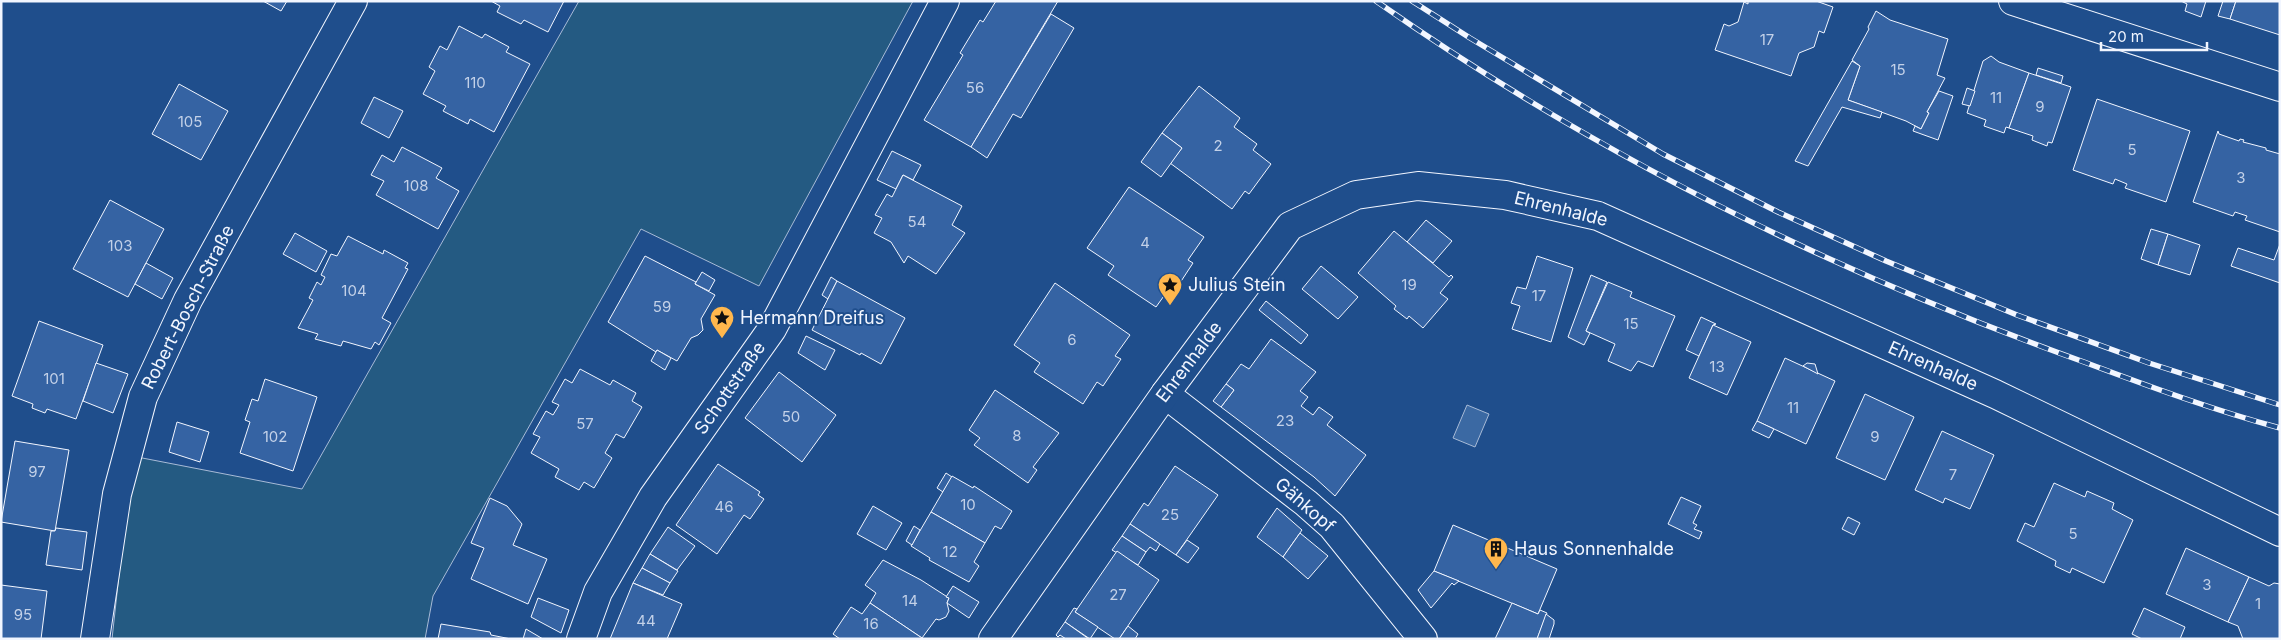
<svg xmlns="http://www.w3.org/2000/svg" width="2281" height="640" font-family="Inter,sans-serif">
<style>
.green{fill:#245a82;stroke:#a8bbd7}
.water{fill:#3b69a3;stroke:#a8bbd7}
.building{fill:#3563a3;stroke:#f2f6ff}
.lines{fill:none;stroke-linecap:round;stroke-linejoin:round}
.minor-casing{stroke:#f2f6ff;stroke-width:30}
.minor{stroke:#1f4e8c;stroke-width:28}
.rail-casing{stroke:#f2f6ff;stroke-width:5.5}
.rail{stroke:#1f4e8c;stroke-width:4;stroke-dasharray:11;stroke-linecap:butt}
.labels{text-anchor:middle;stroke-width:4;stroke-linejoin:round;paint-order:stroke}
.number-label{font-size:15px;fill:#c3d1e8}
.street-label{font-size:18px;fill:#f2f6ff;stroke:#1f4e8c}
.poi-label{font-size:18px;fill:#f2f6ff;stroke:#1f4e8c;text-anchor:start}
</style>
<rect width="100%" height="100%" fill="#1f4e8c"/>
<!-- green -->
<path class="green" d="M579,1H913L759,286L641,229L433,596L425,639H112L132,456L302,489Z"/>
<!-- water -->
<path class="water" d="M1467,405L1489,414L1475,447L1453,438Z"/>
<!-- building -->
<g class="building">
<path d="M263,1H287L281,11Z"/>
<path d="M491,1H564L548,32L524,20L521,24L497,12L500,6Z"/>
<path d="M996,1H1058L971,147L924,120L963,55L960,53L980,20L983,22Z"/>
<path d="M1748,1H1816L1833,7L1824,33L1819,31L1814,47L1799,53L1791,76L1715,50L1724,24L1729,26L1738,22L1744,2L1748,4Z"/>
<path d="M2181,1H2206L2201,17L2185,11L2187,4Z"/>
<path d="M2223,1H2236L2230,19L2218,16Z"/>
<path d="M2236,1H2280V35L2230,19Z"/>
<path d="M1876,11L1890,20L1948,39L1937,75L1945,78L1927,112L1929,113L1921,129L1906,121L1848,100L1860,66L1852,60L1869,29L1868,27Z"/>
<path d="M1051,14L1074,28L1021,118L1013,114L987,158L971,147Z"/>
<path d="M459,26L482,38L485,34L509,47L506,52L530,64L494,132L470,119L468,124L443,111L446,106L423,94L435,71L429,67L440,46L447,50Z"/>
<path d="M1991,56L1999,62L2029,73L2009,128L2006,127L2004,133L1984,126L1986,120L1967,113L1983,61Z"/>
<path d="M1852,61L1860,66L1848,100L1882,112L1880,118L1842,107L1808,166L1795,161Z"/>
<path d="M2038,68L2063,76L2061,83L2036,75Z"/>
<path d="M2029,73L2071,87L2052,143L2048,142L2047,146L2032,140L2033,136L2009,128Z"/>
<path d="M179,84L228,111L201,160L152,134Z"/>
<path d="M1199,86L1240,118L1234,127L1257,144L1253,150L1271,164L1249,194L1245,191L1232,209L1170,163L1182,148L1162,133Z"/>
<path d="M1967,88L1975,91L1970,106L1962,104Z"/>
<path d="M1939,91L1953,96L1938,140L1913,131L1915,126L1921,129L1929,113L1927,112Z"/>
<path d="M374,97L403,111L389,138L361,123Z"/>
<path d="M2097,99L2190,131L2166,202L2125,188L2127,184L2115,179L2113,184L2073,170Z"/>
<path d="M2218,131L2219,134L2239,141L2240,139L2244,140L2243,142L2266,148V150L2280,154V232L2245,220L2247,216L2235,212L2233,216L2193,202Z"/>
<path d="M1162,133L1182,148L1161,177L1141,162Z"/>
<path d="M402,147L442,168L436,178L459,191L438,229L376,195L384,181L371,175L382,155L394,162Z"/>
<path d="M892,151L921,165L913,180L903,175L896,189L877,180Z"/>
<path d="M903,175L962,206L952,225L965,233L936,274L908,256L904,263L891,242L874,233L882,218L875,215L887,194L892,197Z"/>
<path d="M1129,187L1204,237L1188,260L1193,263L1176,289L1171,286L1156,307L1108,275L1114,266L1087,248Z"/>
<path d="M110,200L164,229L128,297L73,269Z"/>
<path d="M1426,220L1452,241L1433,263L1407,242Z"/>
<path d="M2151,229L2168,234L2158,265L2141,259Z"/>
<path d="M1394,231L1449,277L1451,275L1453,277L1440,293L1448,299L1423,328L1409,316L1407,319L1394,309L1396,306L1358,273Z"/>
<path d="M295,233L327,251L316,272L283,254Z"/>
<path d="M2168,234L2200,245L2190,275L2158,265Z"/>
<path d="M348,236L383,254L384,250L408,263L405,268L408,269L382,318L391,323L379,345L375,342L371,349L343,341L341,346L315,339L318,334L298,328L313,300L309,298L317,282L321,285L325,277L321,275L331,254L337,256Z"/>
<path d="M2280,244V283L2231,266L2238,248L2274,260Z"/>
<path d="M645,256L696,282L695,284L715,295L701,319L703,330L698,335L691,338L677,361L657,350L656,352L608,322Z"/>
<path d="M1537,256L1573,268L1551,342L1512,329L1520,306L1511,303L1517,287L1526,289Z"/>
<path d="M146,263L173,278L162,299L135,284Z"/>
<path d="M1321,266L1358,297L1338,319L1302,289Z"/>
<path d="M702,272L715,280L709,291L695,284Z"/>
<path d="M1591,275L1607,282L1586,331L1590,333L1584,345L1568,337Z"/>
<path d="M831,277L837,281L828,299L822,295Z"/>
<path d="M837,281L905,318L881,364L861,353L860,355L812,330Z"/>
<path d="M1608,282L1632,292L1630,297L1675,316L1653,367L1638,361L1631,371L1608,361L1615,344L1586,331Z"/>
<path d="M1055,283L1130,335L1115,356L1121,359L1103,386L1097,382L1083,404L1034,372L1040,363L1014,345Z"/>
<path d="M1266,301L1308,335L1301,344L1259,310Z"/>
<path d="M1701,317L1716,324L1713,325L1699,356L1686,350Z"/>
<path d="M39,321L103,345L76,419L47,409L45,413L32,408L33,404L12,396Z"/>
<path d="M1713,325L1751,342L1727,395L1689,378Z"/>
<path d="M806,336L835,350L825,370L798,353Z"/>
<path d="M1271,339L1316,372L1300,391L1308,397L1301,406L1313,415L1319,407L1333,417L1327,425L1366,455L1335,496L1314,477L1221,407L1234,390L1226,384L1241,364L1249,369Z"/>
<path d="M657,350L671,358L665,370L651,361Z"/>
<path d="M1785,358L1835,381L1806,444L1757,421Z"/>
<path d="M96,363L128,374L113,413L83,401Z"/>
<path d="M1807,363L1815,364L1818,374L1803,366Z"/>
<path d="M580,369L610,385L613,380L636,393L632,401L642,407L624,438L616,434L605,453L612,458L594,488L584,482L579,490L555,477L559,469L531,453L540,437L533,434L546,411L553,415L559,405L552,402L565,379L572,383Z"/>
<path d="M779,372L836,415L802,462L745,418Z"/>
<path d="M265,379L317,397L293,471L240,453L250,422L245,420L252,399L258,401Z"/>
<path d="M1226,384L1234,390L1221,407L1213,401Z"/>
<path d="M995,390L1059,433L1033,467L1037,470L1028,483L974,445L980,438L969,430Z"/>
<path d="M1865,394L1914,417L1885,480L1836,458Z"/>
<path d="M1757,421L1774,429L1769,438L1752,430Z"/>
<path d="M177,422L209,432L200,462L169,452Z"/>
<path d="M1942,431L1994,455L1970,509L1945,498L1943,503L1915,490Z"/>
<path d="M15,441L69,450L55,531L1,522Z"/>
<path d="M718,464L760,492L758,495L764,499L750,519L744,515L717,554L676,525Z"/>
<path d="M1175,466L1218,495L1176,555L1130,524L1144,503L1148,506Z"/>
<path d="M946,473L952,477L943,492L937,488Z"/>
<path d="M952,476L973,488L974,486L1012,511L1001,529L995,526L985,543L931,512Z"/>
<path d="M2054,483L2085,497L2087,491L2114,503L2112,509L2133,520L2104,583L2072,568L2070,573L2055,566L2056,561L2017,541L2025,523L2034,527Z"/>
<path d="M1681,497L1701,506L1693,523L1697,525L1694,529L1702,532L1699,539L1668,524Z"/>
<path d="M490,498L507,506L522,524L513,545L547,559L528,604L471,579L484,548L471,543Z"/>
<path d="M873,506L902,523L886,550L857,534Z"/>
<path d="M1277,508L1302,530L1283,557L1257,537Z"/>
<path d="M931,512L985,543L974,562L979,566L969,582L929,560L930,558L911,546Z"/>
<path d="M1848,517L1860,523L1854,535L1842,529Z"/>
<path d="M1130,524L1160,544L1156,551L1150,547L1146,552L1122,536Z"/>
<path d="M1453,525L1557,569L1538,614L1434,571Z"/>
<path d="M914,526L920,530L912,545L906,541Z"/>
<path d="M668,527L695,546L677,570L650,554Z"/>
<path d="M56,528L87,532L82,570L46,565L51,531H55Z"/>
<path d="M1300,533L1328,556L1308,579L1283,557Z"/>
<path d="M1122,536L1146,552L1138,565L1112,550Z"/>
<path d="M1187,540L1199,548L1188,563L1176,555Z"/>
<path d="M2186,548L2249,577L2228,622L2166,594Z"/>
<path d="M1117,551L1159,580L1119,639H1115L1075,612Z"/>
<path d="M650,554L678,571L670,583L642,568Z"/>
<path d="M883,560L921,580L949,598L947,603L949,611L946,617L939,620L936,619L922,638L870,603L876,593L865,585Z"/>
<path d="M642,568L670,583L663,595L633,583Z"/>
<path d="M1434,571L1459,581L1454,585L1452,583L1431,608L1418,590Z"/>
<path d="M2249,577L2269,586L2274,583L2280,584V639H2243L2238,626L2228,622Z"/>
<path d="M633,583L682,604L667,639H610Z"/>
<path d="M1,585L47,591L41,639H1Z"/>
<path d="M953,586L979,602L969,618L947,603L949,598L946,597Z"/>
<path d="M538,598L569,610L561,633L531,617Z"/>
<path d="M870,603L922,638V639H840L833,634L851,607L862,614Z"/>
<path d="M1512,603L1538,614L1540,610L1547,613L1537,639H1495Z"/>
<path d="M1074,608L1077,609L1075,612L1098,627L1090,639L1065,622Z"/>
<path d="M2144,608L2185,627L2180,639H2142L2132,634Z"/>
<path d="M1546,614L1554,620V624L1549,639H1537Z"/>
<path d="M1065,622L1089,639H1066L1060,635L1058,637L1056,635Z"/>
<path d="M441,624L490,632L491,635L511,639H438Z"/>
<path d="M1128,626L1138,634L1135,639H1119Z"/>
<path d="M526,629L543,639H523Z"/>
</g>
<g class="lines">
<defs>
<g id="minor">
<path d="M2013,1L2280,87"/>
<path d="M1165,394L1306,503L1332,526L1423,639"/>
<path d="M95,639L117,494L143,397L188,300L353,1"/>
<path d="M581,639L598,592L653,497L772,329L945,1"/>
<path d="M993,639L1165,394L1290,226L1356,195L1418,186L1505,195L1598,216L1995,394L2280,532"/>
</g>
</defs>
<!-- minor casing -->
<use href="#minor" class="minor-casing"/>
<!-- minor -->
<use href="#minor" class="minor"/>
<defs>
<g id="rail">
<path d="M1376,1C1593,153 1835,273 2084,362C2148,386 2213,410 2280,428"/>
<path d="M1412,1L1470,38L1663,154L1778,212L1886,261L2017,315L2149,363L2280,405"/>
</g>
</defs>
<!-- rail casing -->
<use href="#rail" class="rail-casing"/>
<!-- rail -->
<use href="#rail" class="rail"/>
</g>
<!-- icons -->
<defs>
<symbol id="sight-pin" viewBox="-11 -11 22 30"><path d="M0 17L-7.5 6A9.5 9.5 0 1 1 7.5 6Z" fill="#ffb74d" stroke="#1f4e8c"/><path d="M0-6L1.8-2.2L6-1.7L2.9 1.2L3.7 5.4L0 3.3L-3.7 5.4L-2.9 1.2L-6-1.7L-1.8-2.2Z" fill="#111"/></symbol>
<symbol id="building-pin" viewBox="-11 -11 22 30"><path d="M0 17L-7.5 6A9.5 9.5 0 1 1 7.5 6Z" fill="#ffb74d" stroke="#1f4e8c"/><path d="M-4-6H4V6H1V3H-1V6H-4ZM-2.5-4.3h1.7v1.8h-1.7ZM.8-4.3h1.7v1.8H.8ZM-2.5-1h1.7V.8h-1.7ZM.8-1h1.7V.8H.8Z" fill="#111"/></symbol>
</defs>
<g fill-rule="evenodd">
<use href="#sight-pin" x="1156" y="271" width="28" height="38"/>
<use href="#sight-pin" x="708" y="304" width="28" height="38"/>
<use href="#building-pin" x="1482" y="535" width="28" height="38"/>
</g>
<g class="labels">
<!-- number labels -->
<g class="number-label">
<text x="1767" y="45">17</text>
<text x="1898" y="75">15</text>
<text x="475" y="88">110</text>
<text x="975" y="93">56</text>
<text x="1996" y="103">11</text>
<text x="2040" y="112">9</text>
<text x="190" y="127">105</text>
<text x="1218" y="151">2</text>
<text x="2132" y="155">5</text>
<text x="2241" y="183">3</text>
<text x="416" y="191">108</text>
<text x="917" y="227">54</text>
<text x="1145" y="248">4</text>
<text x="120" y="251">103</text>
<text x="1409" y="290">19</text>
<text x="354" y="296">104</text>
<text x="1539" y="301">17</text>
<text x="662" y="312">59</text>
<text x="1631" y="329">15</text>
<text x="1072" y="345">6</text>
<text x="1717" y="372">13</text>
<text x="54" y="384">101</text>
<text x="1793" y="413">11</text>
<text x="791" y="422">50</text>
<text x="1285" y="426">23</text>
<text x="585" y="429">57</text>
<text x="1017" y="441">8</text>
<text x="275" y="442">102</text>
<text x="1875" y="442">9</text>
<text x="37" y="477">97</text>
<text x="1953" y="480">7</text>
<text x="968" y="510">10</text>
<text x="724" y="512">46</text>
<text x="1170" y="520">25</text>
<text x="2073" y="539">5</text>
<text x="950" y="557">12</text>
<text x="2207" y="590">3</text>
<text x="1118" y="600">27</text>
<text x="910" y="606">14</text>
<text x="2258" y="609">1</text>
<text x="23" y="620">95</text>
<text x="646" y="626">44</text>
<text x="871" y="629">16</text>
</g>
<!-- street labels -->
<g class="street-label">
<text transform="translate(1561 209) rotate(14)" y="6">Ehrenhalde</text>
<text transform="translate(188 307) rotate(-63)" y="6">Robert-Bosch-Straße</text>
<text transform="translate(1189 362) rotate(-53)" y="6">Ehrenhalde</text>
<text transform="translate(1933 366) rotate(24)" y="6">Ehrenhalde</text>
<text transform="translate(730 388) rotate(-55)" y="6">Schottstraße</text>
<text transform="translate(1305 505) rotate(41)" y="6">Gähkopf</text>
</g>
<!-- poi labels -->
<g class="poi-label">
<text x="1188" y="291">Julius Stein</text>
<text x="740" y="324">Hermann Dreifus</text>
<text x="1514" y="555">Haus Sonnenhalde</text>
</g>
</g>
<!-- border -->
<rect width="2281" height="640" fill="none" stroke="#f2f6ff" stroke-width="5"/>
<!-- scale -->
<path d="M2101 42v8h106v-8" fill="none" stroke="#f2f6ff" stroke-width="2.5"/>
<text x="2108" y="42" font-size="15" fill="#f2f6ff" stroke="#1f4e8c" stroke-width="4" paint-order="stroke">20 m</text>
</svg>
